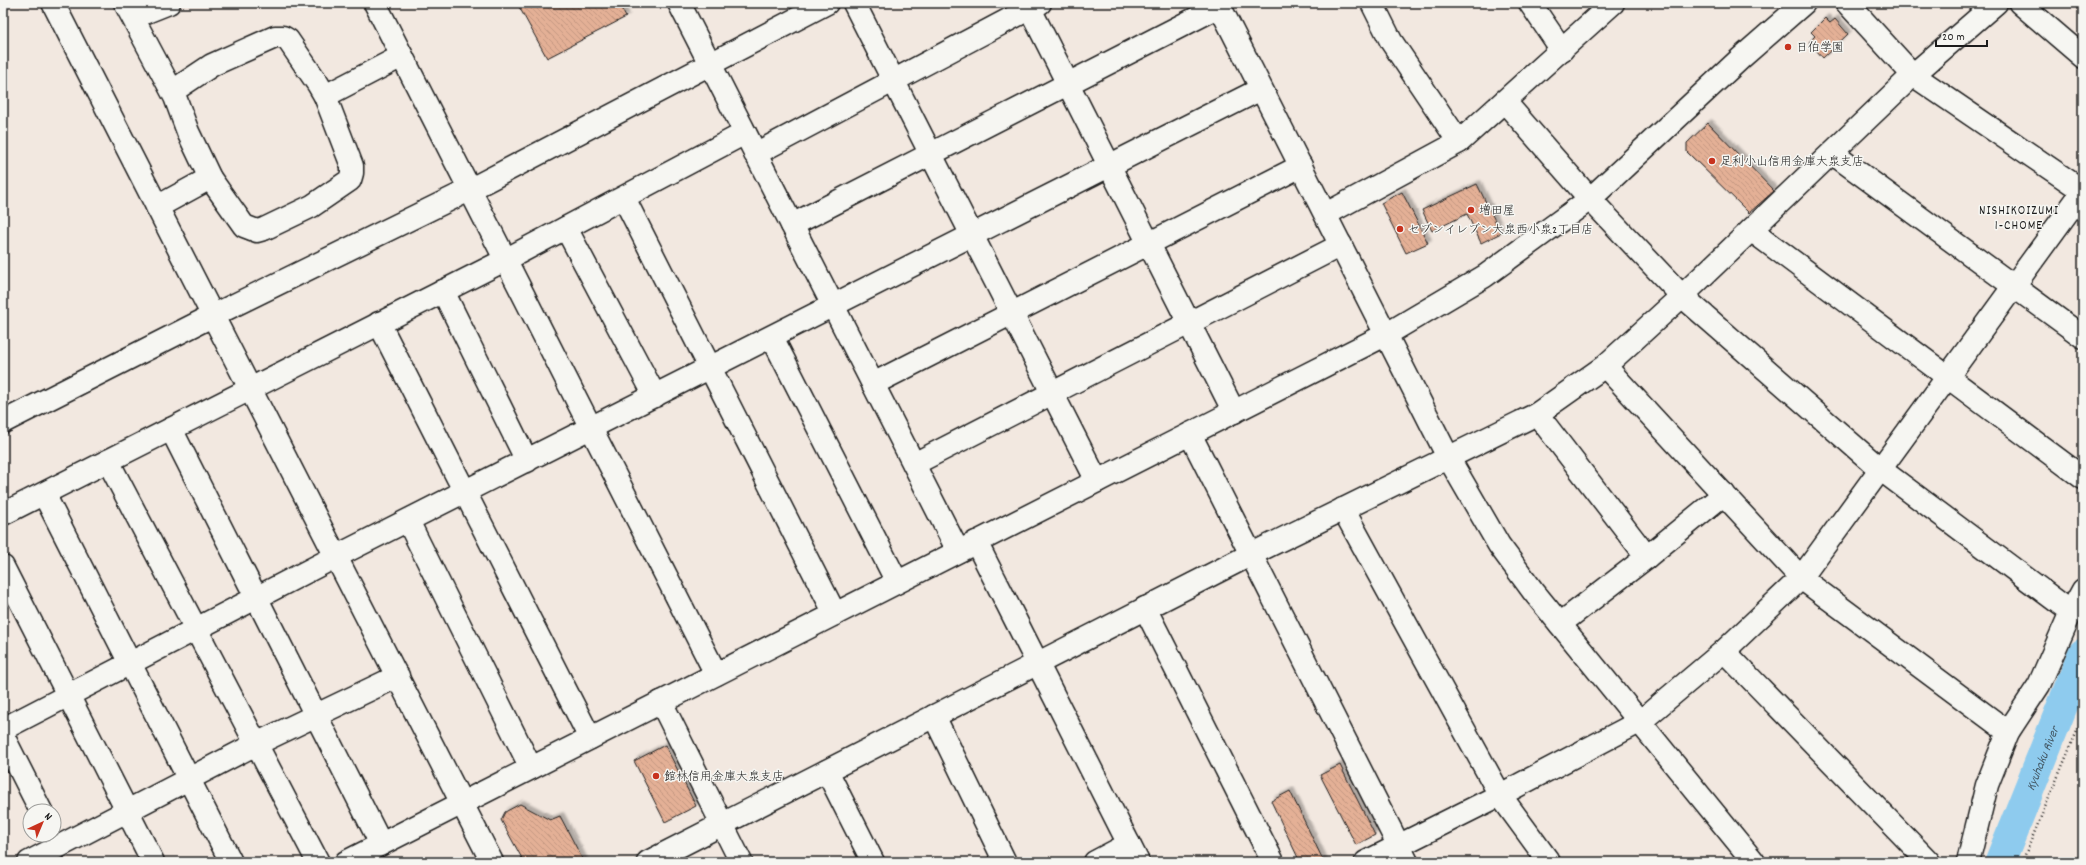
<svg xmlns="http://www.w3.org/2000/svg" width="2086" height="865" font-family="Dekko,'Klee One',sans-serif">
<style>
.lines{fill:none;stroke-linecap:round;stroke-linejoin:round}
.river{stroke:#8ecbee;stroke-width:31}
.building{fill:url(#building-back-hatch);stroke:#1c1c1c;filter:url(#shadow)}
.minor-casing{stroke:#1c1c1c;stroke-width:25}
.path{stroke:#1c1c1c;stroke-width:2.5;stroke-dasharray:1 3;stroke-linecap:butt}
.minor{stroke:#f6f6f2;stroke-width:22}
.poi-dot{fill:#c8321e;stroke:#f6f6f2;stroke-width:1.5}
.labels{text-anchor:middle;stroke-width:3;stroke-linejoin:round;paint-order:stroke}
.poi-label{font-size:12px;fill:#1c1c1c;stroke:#f6f6f2;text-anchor:start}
.neighbourhood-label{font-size:13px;letter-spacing:1px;fill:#1c1c1c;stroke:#f6f6f2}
.water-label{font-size:13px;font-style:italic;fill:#445966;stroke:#f6f6f2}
</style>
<defs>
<pattern id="building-back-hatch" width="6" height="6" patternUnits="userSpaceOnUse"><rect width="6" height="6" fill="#e4b096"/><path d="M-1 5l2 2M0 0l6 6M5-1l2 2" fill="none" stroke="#c39781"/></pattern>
<filter id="shadow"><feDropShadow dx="3.5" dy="-3.5" stdDeviation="1" flood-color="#0004"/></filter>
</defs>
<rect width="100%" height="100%" fill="#f2e8e0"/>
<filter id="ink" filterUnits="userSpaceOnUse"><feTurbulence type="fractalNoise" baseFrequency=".025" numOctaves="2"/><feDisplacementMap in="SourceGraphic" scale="8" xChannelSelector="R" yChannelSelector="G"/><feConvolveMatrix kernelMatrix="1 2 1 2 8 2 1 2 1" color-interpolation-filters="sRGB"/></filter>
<g filter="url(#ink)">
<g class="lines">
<!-- river -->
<path class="river" id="s1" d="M2000,862L2083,654"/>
</g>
<!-- building -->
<g class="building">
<path d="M517,3H618L626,17L547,58Z"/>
<path d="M1825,18L1830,23L1835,19L1848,34L1823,58L1809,42L1815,36L1811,32Z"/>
<path d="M1708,123L1774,191L1749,213L1687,152V143Z"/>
<path d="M1477,184L1501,233L1481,243L1467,214L1432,231L1422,210Z"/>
<path d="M1402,192L1428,243L1406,253L1381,203Z"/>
<path d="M665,745L696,806L665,822L634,761Z"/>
<path d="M1340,765L1375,835L1356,845L1320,775Z"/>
<path d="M1290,791L1324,862H1300L1271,801Z"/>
<path d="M520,804L550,820L560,816L584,862H524L501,820L505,812Z"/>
</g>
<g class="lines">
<defs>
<g id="minor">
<path d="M53,3L492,862"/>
<path d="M125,3L175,97L188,132L210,178L244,226L257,231L264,229L312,206L350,180L352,173V166L325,96L318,84L288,40L283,37H275L212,65L173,91"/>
<path d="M375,3L716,674"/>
<path d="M679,3L958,551"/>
<path d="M854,3L1097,481"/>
<path d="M1027,3L1234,412"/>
<path d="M1218,3L1448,457L1499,545L1533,591L1754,862"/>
<path d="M1372,3L1391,41L1459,142"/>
<path d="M1530,3L1562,50"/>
<path d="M1847,3L1913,75L2083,191"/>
<path d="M2020,3L2083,57"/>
<path d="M134,17L169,3"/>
<path d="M325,96L402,56"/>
<path d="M1505,102L1590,199L1682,296L1880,469L2071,612"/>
<path d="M1832,153L2083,337"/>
<path d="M755,154L1040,3"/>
<path d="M624,198L835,614"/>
<path d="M157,207L210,178"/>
<path d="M1326,214L1459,142L1613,3"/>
<path d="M792,225L1220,6"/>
<path d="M566,228L655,396"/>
<path d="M1751,230L2083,478"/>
<path d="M443,291L527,461"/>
<path d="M379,323L590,738"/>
<path d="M772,337L897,582"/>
<path d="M1605,366L1801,578L2008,732"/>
<path d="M873,384L1301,166"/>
<path d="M1537,414L1647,557L1724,494"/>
<path d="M3,422L212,316L469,190L827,3"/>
<path d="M171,429L381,844"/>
<path d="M1190,434L1407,862"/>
<path d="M108,461L318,862"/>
<path d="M914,464L1341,245"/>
<path d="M44,494L231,862"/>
<path d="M1343,509L1500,795L1549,862"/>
<path d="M3,514L505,260L745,133"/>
<path d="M408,521L531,768"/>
<path d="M976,542L1138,862"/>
<path d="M3,567L153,862"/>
<path d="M1145,608L1273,862"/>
<path d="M1560,624L1647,557"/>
<path d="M1724,651L1929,862"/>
<path d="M661,702L741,862"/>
<path d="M934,716L1005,862"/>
<path d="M3,729L335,557L1261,89"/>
<path d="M3,736L41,811"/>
<path d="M827,771L873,862"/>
<path d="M29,862L256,744L398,676"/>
<path d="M346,862L1387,334L1485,276L1590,199L1741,58L1804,3"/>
<path d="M648,862L1250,555L1537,414L1605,366L1682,296L1913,75L1996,3"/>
<path d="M1095,862L1129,844"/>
<path d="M1366,862L1500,795L1641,721L1724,651L1801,578L2083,191"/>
<path d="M1968,862L1987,785L2008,732L2039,685L2071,612L2083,590"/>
</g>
</defs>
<!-- minor casing -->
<use href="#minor" class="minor-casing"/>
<!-- path -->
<path class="path" d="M2022,862L2083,717"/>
<!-- minor -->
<use href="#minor" class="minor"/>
</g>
</g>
<!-- markers -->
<g class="poi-dot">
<circle cx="1788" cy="47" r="4"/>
<circle cx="1712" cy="161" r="4"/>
<circle cx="1471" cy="210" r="4"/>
<circle cx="1400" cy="229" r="4"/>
<circle cx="656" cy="776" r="4"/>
</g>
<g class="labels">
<!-- poi labels -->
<g class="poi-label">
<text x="1796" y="51">日伯学園</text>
<text x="1720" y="165">足利小山信用金庫大泉支店</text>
<text x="1479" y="214">増田屋</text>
<text x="1408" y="233">セブンイレブン大泉西小泉2丁目店</text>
<text x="664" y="780">館林信用金庫大泉支店</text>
</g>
<!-- neighbourhood labels -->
<g class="neighbourhood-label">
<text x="2019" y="214">NISHIKOIZUMI<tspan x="2019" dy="15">1-CHOME</tspan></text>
</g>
<!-- water labels -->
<g class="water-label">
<text dy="5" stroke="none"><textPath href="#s1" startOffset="112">Kyuhaku River</textPath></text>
</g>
</g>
<!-- margin -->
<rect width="2086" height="865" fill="none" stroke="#f6f6f2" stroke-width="16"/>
<rect x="8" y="8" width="2070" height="849" fill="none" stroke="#1c1c1c" stroke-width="1.5" filter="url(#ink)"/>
<!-- north arrow -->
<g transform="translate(42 823) rotate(44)"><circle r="19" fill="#f6f6f2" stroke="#9f9f9c"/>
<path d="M0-3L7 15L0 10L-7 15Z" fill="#c8321e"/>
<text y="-6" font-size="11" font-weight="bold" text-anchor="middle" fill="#1c1c1c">N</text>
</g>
<!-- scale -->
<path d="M1936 40v6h51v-6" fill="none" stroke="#1c1c1c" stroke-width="2"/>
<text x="1942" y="40" font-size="12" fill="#1c1c1c" stroke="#f6f6f2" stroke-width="3" paint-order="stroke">20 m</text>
</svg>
